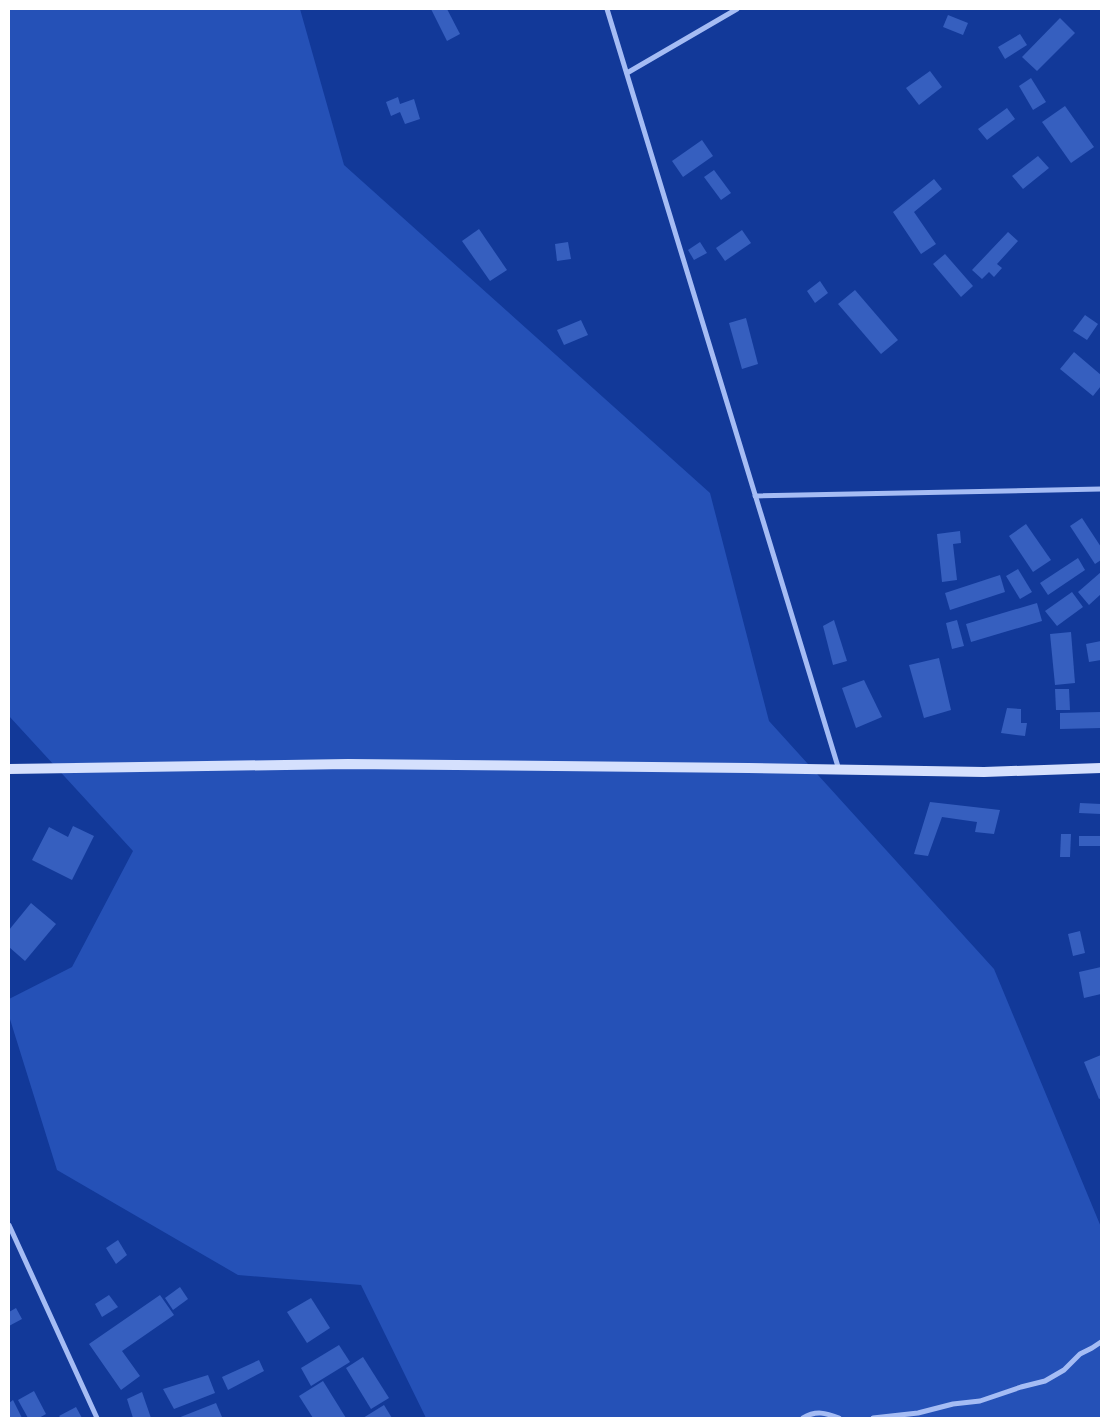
<svg xmlns="http://www.w3.org/2000/svg" width="1110" height="1427" font-family="Barlow,sans-serif">
<style>
.green{fill:#2551b7}
.building{fill:#365fbf}
.lines{fill:none;stroke-linecap:round;stroke-linejoin:round}
.street{stroke:#a5bcf4;stroke-width:5}
.secondary{stroke:#d5e0fd;stroke-width:10}
</style>
<rect width="100%" height="100%" fill="#123999"/>
<!-- green -->
<path class="green" d="M9,9H300L344,165L710,493L769,721L994,969L1101,1227V1418H426L361,1285L238,1275L57,1170L9,1016V999L72,967L133,851L9,716Z"/>
<!-- building -->
<g class="building">
<path d="M431,9H447L460,34L447,41Z"/>
<path d="M948,15L968,23L963,35L943,27Z"/>
<path d="M1060,18L1075,33L1037,71L1022,57Z"/>
<path d="M1020,34L1027,45L1005,59L998,47Z"/>
<path d="M930,71L942,87L919,105L906,88Z"/>
<path d="M1031,78L1046,102L1033,110L1019,86Z"/>
<path d="M398,97L400,104L414,99L420,119L405,124L400,112L391,116L386,102Z"/>
<path d="M1065,106L1094,147L1071,163L1042,122Z"/>
<path d="M1007,108L1015,119L987,140L978,129Z"/>
<path d="M702,140L713,156L683,177L672,161Z"/>
<path d="M1038,156L1049,168L1023,189L1012,176Z"/>
<path d="M714,170L731,193L721,200L704,177Z"/>
<path d="M934,179L942,189L914,212L936,244L921,254L893,212Z"/>
<path d="M479,229L507,270L490,281L462,241Z"/>
<path d="M742,230L751,243L725,261L716,248Z"/>
<path d="M1008,232L1018,241L997,264L1002,268L994,277L989,272L982,279L972,270Z"/>
<path d="M568,242L571,259L557,261L555,244Z"/>
<path d="M700,242L707,253L694,260L688,250Z"/>
<path d="M945,254L973,286L961,297L933,264Z"/>
<path d="M820,281L828,293L815,303L807,291Z"/>
<path d="M855,290L898,340L881,354L838,304Z"/>
<path d="M1085,315L1098,324L1087,340L1073,331Z"/>
<path d="M746,318L758,364L742,369L729,323Z"/>
<path d="M581,320L588,335L564,345L557,330Z"/>
<path d="M1074,352L1101,375V386L1093,396L1060,369Z"/>
<path d="M1082,518L1101,547V560L1095,564L1070,526Z"/>
<path d="M1026,524L1051,560L1033,572L1009,536Z"/>
<path d="M960,531L961,543L953,544L957,580L942,582L937,534Z"/>
<path d="M1078,558L1085,570L1048,595L1040,583Z"/>
<path d="M1018,569L1032,592L1020,599L1006,576Z"/>
<path d="M1101,572V594L1089,605L1078,592Z"/>
<path d="M1000,575L1005,592L950,610L945,593Z"/>
<path d="M1072,592L1083,607L1057,626L1045,611Z"/>
<path d="M1037,603L1042,621L971,642L966,624Z"/>
<path d="M834,620L847,661L833,665L823,626Z"/>
<path d="M957,620L964,646L952,649L946,623Z"/>
<path d="M1071,632L1075,683L1055,685L1050,634Z"/>
<path d="M1101,641V660L1089,662L1086,644Z"/>
<path d="M939,658L951,710L924,718L909,665Z"/>
<path d="M864,680L882,717L856,728L842,688Z"/>
<path d="M1055,689H1069L1070,710H1056Z"/>
<path d="M1007,708L1021,709V723H1027L1025,736L1001,733Z"/>
<path d="M1101,712V728L1060,729V713Z"/>
<path d="M930,802L1000,810L994,834L975,832L977,822L942,817L928,856L914,854Z"/>
<path d="M1080,803L1101,804V814L1079,813Z"/>
<path d="M73,826L94,836L72,880L32,860L49,827L68,837Z"/>
<path d="M1061,834H1071L1070,857H1060Z"/>
<rect x="1079" y="836" width="22" height="10"/>
<path d="M31,903L56,924L25,961L9,947V930Z"/>
<path d="M1080,931L1085,953L1073,956L1068,934Z"/>
<path d="M1101,967V994L1084,998L1079,972Z"/>
<path d="M1101,1055V1098L1099,1099L1084,1062Z"/>
<path d="M118,1240L127,1255L116,1264L106,1248Z"/>
<path d="M180,1287L188,1299L173,1310L165,1298Z"/>
<path d="M109,1295L118,1307L102,1317L95,1304Z"/>
<path d="M160,1295L174,1315L122,1351L140,1376L121,1390L89,1344Z"/>
<path d="M311,1298L330,1328L307,1343L287,1312Z"/>
<path d="M16,1308L22,1319L9,1326V1312Z"/>
<path d="M339,1345L350,1362L311,1386L301,1368Z"/>
<path d="M363,1357L389,1398L371,1409L346,1368Z"/>
<path d="M259,1360L264,1371L228,1390L222,1377Z"/>
<path d="M208,1375L215,1393L174,1409L163,1389Z"/>
<path d="M323,1381L346,1418H313L299,1396Z"/>
<path d="M34,1391L46,1414L39,1418H28L18,1400Z"/>
<path d="M142,1392L151,1418H133L127,1399Z"/>
<path d="M13,1400L22,1418H9V1403Z"/>
<path d="M216,1403L222,1417L220,1418H178Z"/>
<path d="M384,1405L392,1418H363Z"/>
<path d="M76,1407L82,1418H61L59,1416Z"/>
</g>
<g class="lines">
<!-- street -->
<g class="street">
<path d="M607,9L839,770"/>
<path d="M627,73L737,9"/>
<path d="M755,496L1101,489"/>
<path d="M9,1225L97,1418"/>
<path d="M803,1418C816,1410 826,1413 839,1418"/>
<path d="M873,1418L918,1413L953,1404L980,1401L1021,1387L1045,1381L1064,1370L1080,1354L1092,1348L1101,1342"/>
</g>
<!-- secondary -->
<path class="secondary" d="M9,769L348,764L748,768L984,772L1101,768"/>
</g>
<!-- border -->
<rect width="1110" height="1427" fill="none" stroke="#ffffff" stroke-width="20"/>
</svg>
